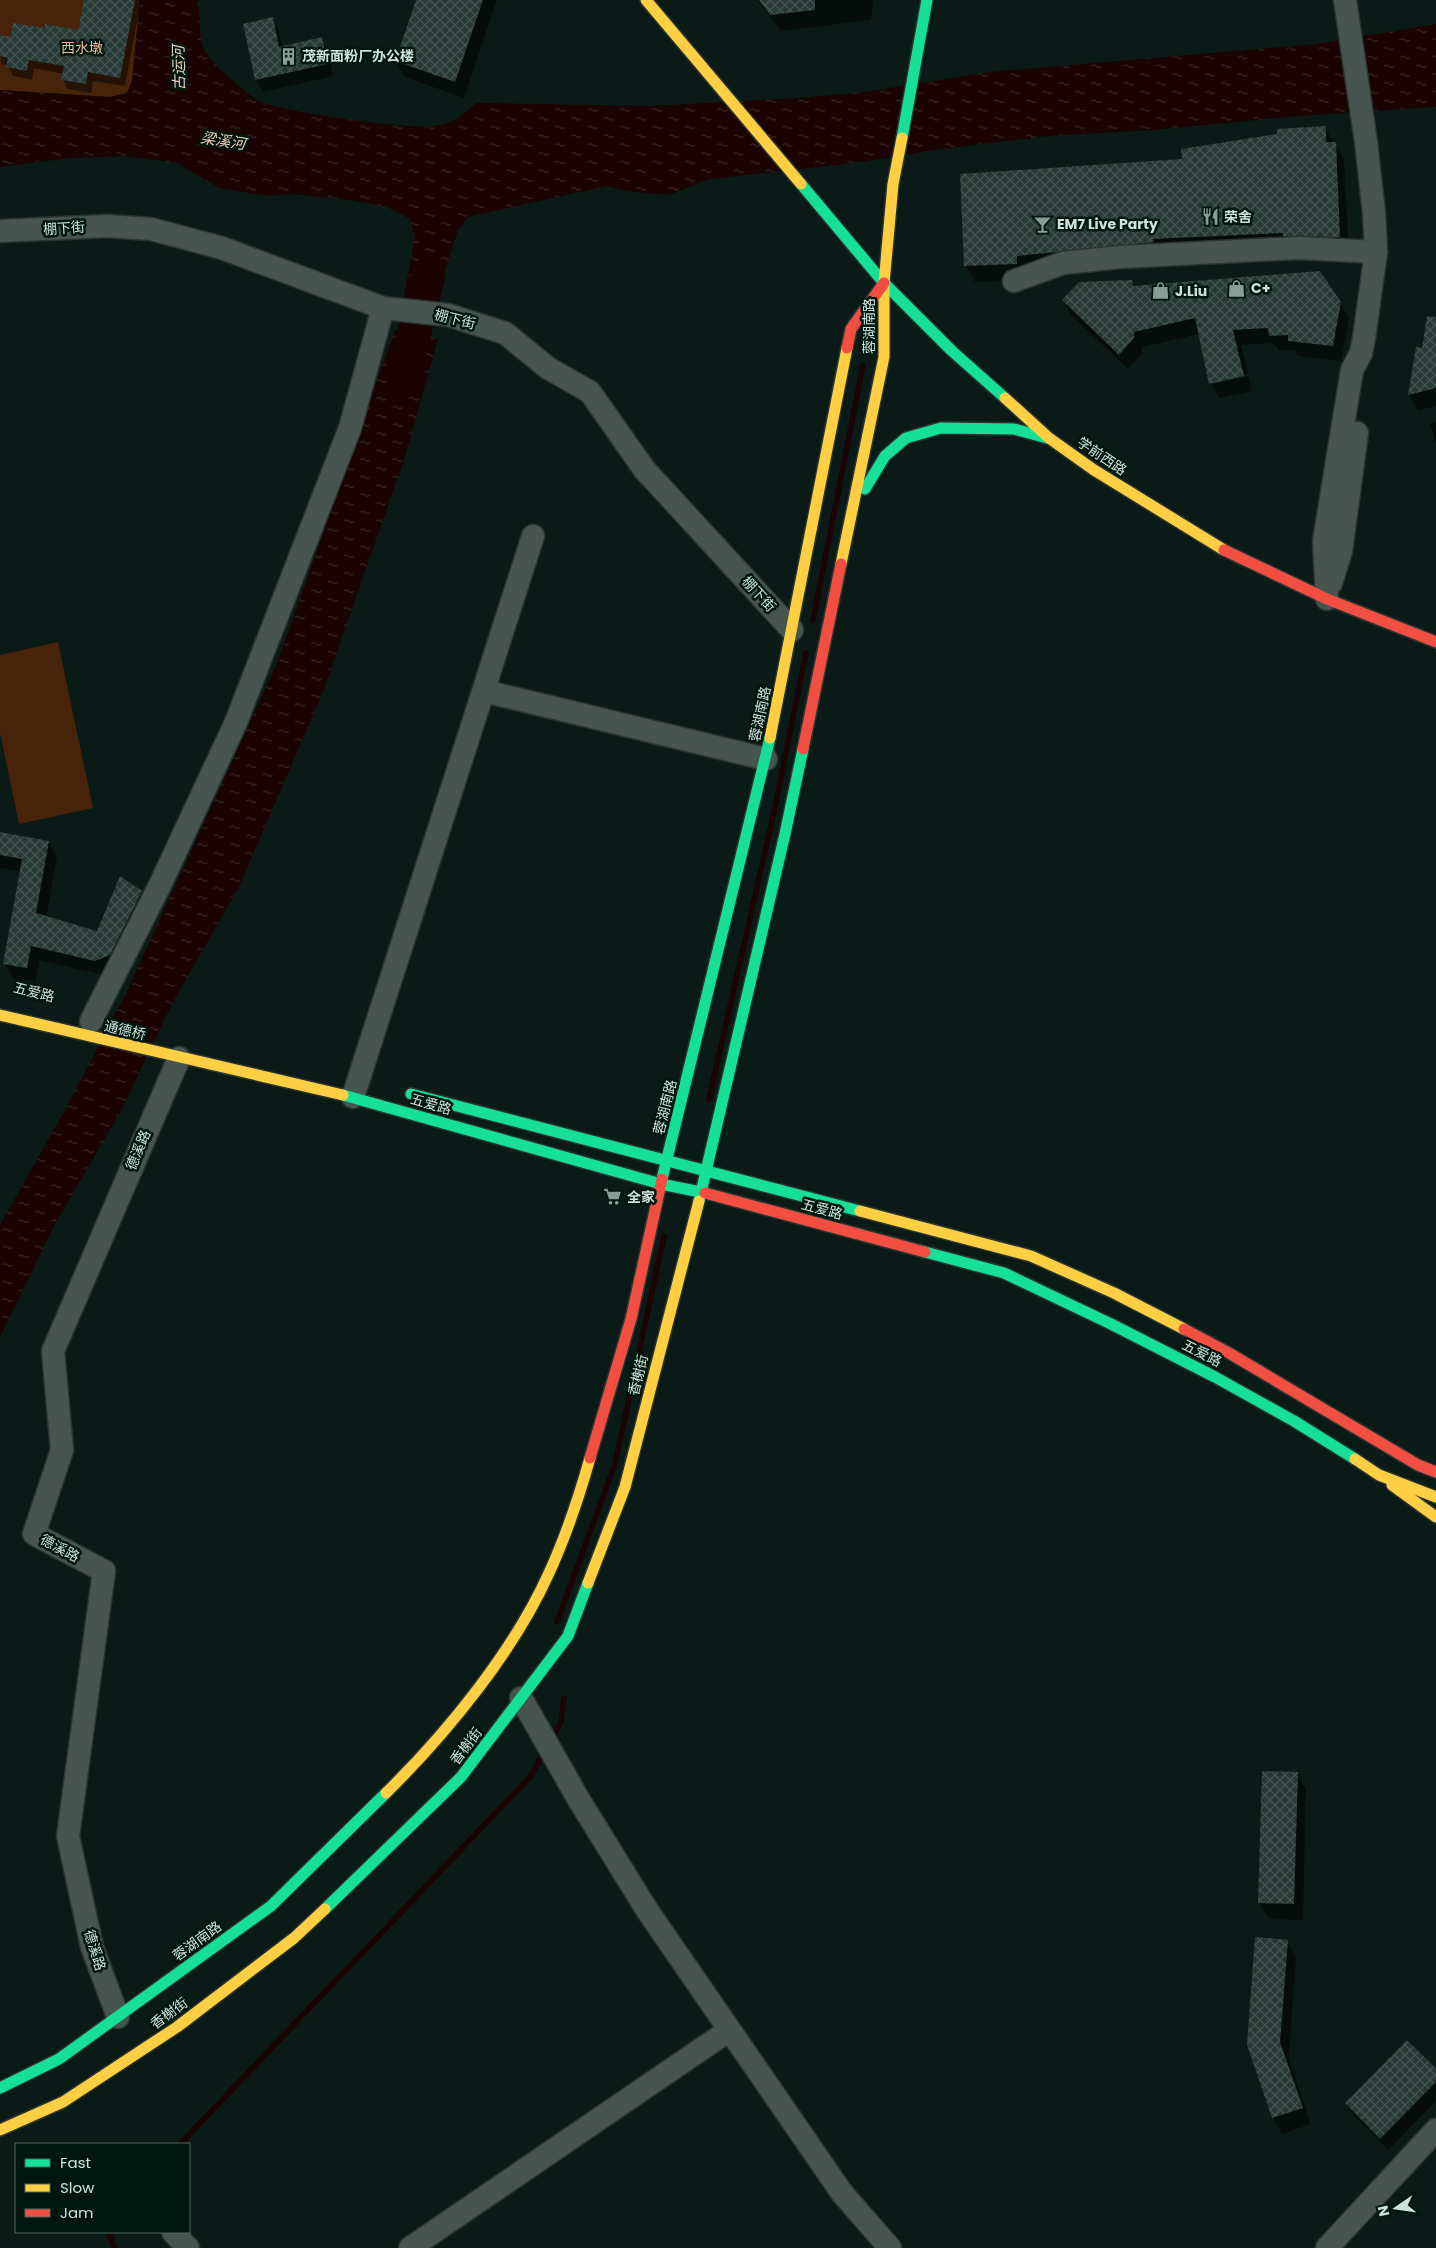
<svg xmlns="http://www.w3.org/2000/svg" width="1436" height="2248" font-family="Poppins,'Noto Sans SC',sans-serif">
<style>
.park{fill:#462309}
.water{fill:url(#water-ripples)}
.shadow{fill:#0007}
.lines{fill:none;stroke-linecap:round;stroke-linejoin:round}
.stream{stroke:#1a0302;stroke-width:5.5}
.river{stroke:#1a0302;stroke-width:34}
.building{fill:url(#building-cross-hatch)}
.street-casing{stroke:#2a3532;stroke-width:25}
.fast-casing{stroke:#2a3532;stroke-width:14}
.slow-casing{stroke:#2a3532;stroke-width:14}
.jam-casing{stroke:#2a3532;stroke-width:14}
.street{stroke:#465550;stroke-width:22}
.fast{stroke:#16e098;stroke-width:11}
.slow{stroke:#ffcf43;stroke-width:11}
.jam{stroke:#f24e42;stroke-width:11}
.labels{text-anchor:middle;stroke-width:5;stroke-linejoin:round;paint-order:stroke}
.park-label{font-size:14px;fill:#f2b898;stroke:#001710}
.poi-label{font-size:14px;font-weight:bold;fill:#cde2db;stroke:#001710;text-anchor:start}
.street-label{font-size:14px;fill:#cde2db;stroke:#001710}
.water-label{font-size:15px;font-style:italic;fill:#f4ccb7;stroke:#001710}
</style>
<defs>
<pattern id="water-ripples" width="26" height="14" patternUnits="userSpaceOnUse" patternTransform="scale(1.25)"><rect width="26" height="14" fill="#1a0302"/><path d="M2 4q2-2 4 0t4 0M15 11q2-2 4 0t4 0" fill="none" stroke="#3a2726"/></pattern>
<pattern id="building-cross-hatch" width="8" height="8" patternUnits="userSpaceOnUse" patternTransform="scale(1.25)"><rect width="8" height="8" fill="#263934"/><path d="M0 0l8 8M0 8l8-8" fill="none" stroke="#445551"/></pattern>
</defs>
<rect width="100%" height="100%" fill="#0a1a16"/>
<!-- park -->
<g class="park">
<path d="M0,0H140L132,81L127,93L111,97L0,90Z"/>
<path d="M58,642L93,808L19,824L0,733V655Z"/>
</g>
<!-- water -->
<g class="water">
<path d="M140,0H198C200,12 199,39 204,49C209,61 245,92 257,100C274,111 411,130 434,126C452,123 463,116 476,103L651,106L797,98L858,93L990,72L1315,44L1436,24V107L1298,116L1153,130L1048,136L933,150L854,163L709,179L669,195L626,191L607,186L467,217L456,236L434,306L403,301L415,236L410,219L387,207L350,200L291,194L266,196L219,188L177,163L124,156L71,158L0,167V90L110,97L127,93L132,81Z"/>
<path d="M395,330L438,339L405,457L323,692L239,887L174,1000L122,1109L54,1226L0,1337V1225L71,1099L128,989L278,661Z"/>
</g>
<!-- shadow -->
<g class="shadow">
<path d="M85,0H141L125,86L93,81L91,93L68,89L63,80L64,74L34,68L32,80L13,76L8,65L1,64L0,37L12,39L45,30L79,32Z"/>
<path d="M417,0H497L464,98L405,77L396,61Z"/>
<path d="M757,0H874L871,20L781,31Z"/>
<path d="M272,19L279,31L282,47L321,39L328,50L333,76L263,92L256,80L244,25Z"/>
<path d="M1325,128L1344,159L1349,253L1162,254L1026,279L975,282L966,266L1183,160Z"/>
<path d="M1132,282L1135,287L1340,303L1349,318L1341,361L1298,356L1294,350L1279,351L1274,343L1241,345L1248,374L1214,382V384L1248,376L1252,391L1219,398L1211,383L1199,334L1142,347V354L1128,369L1072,316L1063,301Z"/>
<path d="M1436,325V406L1418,410L1409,395L1417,348L1424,349Z"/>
<path d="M1436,422V444L1430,424Z"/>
<path d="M0,834L49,843L57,857L46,918L98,932L141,892L150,906L104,975L39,960L35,982L13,978L4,964L21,872L0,868Z"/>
<path d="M1297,1773L1306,1789L1303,1920L1269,1919L1259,1903Z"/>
<path d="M1287,1941L1296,1957L1289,2059L1311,2124L1282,2134L1273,2118L1249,2045Z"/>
<path d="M1436,2070V2101L1388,2150L1353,2115L1346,2104Z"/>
</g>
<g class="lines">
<!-- stream -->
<g class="stream">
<path d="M813,621L863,365"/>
<path d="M709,1099L774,812L806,653"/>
<path d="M557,1622L615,1464L664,1236"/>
<path d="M551,1741L561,1722L564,1698"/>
<path d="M180,2144L530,1777L545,1751"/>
<path d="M112,2232L109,2234L115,2248"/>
</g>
<!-- river -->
<path class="river" d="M403,379L428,277"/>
</g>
<!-- building -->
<g class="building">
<path d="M84,0H135L120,78L88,72L86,84L61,80L64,66L29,60L27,71L6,67L8,58L0,56V35L11,37L13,23L45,28V24L78,30Z"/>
<path d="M416,0H483L455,82L395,61Z"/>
<path d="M759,0H815V10L770,15Z"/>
<path d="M273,17L279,47L322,37L328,64L255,80L243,24Z"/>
<path d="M1326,126V142H1336L1340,237L1283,236V233L1153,239L1154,242L1017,256V264L964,266L960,174L1182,159L1181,149L1277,134V129Z"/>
<path d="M1320,271L1341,302L1333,346L1288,341V335L1269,336L1268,328L1233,330L1244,376L1209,384L1195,318L1134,332V338L1119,355L1062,300L1079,282L1132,280L1133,286Z"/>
<path d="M1427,316L1436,317V388L1408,395L1416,347L1422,348Z"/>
<path d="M0,832L49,841L36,913L97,931L120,876L142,891L110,955L95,961L31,946L27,968L3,964L22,859L0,855Z"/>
<path d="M1262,1771L1298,1772L1294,1904L1258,1903Z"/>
<path d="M1255,1937L1288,1940L1280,2042L1303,2108L1272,2118L1247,2045Z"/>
<path d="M1407,2040L1436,2068V2082L1380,2139L1345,2103Z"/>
</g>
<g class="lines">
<defs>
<g id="street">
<path d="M0,231L107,226L151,229L222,248L383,308L448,315L505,333L548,368L590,392L644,469L792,630"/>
<path d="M1014,281L1063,263L1121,257L1298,248L1376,252"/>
<path d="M1331,583L1341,551L1357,433"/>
<path d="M1327,599L1324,541L1352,370L1361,353L1364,338L1376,252L1374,213L1366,142L1345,0"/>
<path d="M484,691L766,759"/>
<path d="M91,1021L160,885L236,722L350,428L383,308"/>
<path d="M353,1097L533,536"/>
<path d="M521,1698L579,1800L647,1910L842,2193L890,2248"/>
<path d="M118,2017L92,1947L68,1836L104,1571L34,1534L62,1450L53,1351L179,1058"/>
<path d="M173,2232L188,2248"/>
<path d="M410,2248L728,2031"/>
<path d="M1327,2248L1436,2130"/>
</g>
<g id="fast">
<path d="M902,138L927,0"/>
<path d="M801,184L884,283L952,351L1005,398"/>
<path d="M865,489L885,456L906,438L941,428L1014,429L1047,438"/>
<path d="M411,1094L860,1211"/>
<path d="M343,1095L661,1184L705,1193"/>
<path d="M662,1179L770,738"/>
<path d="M699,1201L785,834L803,749"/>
<path d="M925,1252L1004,1273L1111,1324L1215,1377L1294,1421L1355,1459"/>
<path d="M325,1909L461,1777L568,1636L588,1583"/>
<path d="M0,2088L59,2059L271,1906L386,1793"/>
</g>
<g id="slow">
<path d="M646,0L801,184"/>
<path d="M1005,398L1049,438L1094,470L1224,550"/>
<path d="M841,564L884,357V283L893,184L902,138"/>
<path d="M770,738L847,348"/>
<path d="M0,1015L343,1095"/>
<path d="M860,1211L1031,1256L1114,1293L1184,1329"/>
<path d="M1355,1459L1379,1475L1436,1497"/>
<path d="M1392,1485L1436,1517"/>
<path d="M588,1583L625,1487L699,1201"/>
<path d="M386,1793C447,1733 514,1651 549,1573C566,1536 579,1497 590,1458"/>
<path d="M0,2130L63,2102L177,2027L294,1938L325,1909"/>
</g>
<g id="jam">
<path d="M847,348L851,329L884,283"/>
<path d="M1224,550L1327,599L1436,642"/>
<path d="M803,749L841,564"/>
<path d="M705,1193L925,1252"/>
<path d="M1184,1329L1229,1353L1418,1465L1436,1472"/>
<path d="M590,1458L631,1319L662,1179"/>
</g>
</defs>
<!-- street casing -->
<use href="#street" class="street-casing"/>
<!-- fast casing -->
<use href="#fast" class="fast-casing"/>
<!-- slow casing -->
<use href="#slow" class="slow-casing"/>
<!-- jam casing -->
<use href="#jam" class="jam-casing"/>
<!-- street -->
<use href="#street" class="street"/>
<!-- fast -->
<use href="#fast" class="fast"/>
<!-- slow -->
<use href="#slow" class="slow"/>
<!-- jam -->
<use href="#jam" class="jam"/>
</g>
<!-- icons -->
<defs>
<symbol id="building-bare" viewBox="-9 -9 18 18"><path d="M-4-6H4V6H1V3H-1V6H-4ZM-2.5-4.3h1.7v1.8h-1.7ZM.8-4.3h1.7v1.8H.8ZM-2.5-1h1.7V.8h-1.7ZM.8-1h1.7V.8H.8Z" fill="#899c96" stroke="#001710" stroke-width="2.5" paint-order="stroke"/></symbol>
<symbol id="restaurant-bare" viewBox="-9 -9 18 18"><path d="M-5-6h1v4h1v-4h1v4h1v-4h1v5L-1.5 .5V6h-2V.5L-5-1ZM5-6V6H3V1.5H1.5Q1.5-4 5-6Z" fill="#899c96" stroke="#001710" stroke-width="2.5" paint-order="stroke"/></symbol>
<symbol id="bar-bare" viewBox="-9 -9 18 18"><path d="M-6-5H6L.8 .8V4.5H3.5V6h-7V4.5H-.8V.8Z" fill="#899c96" stroke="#001710" stroke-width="2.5" paint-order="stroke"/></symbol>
<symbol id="shop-bare" viewBox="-9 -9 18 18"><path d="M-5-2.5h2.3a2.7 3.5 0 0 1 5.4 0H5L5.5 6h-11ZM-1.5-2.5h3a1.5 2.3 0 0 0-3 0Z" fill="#899c96" stroke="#001710" stroke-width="2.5" paint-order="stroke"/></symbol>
<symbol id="supermarket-bare" viewBox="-9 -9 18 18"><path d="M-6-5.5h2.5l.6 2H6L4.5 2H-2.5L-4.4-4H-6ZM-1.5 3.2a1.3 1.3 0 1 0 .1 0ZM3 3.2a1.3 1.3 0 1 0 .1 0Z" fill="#899c96" stroke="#001710" stroke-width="2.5" paint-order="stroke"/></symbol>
</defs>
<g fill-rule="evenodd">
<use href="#building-bare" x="276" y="44" width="25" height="25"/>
<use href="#restaurant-bare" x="1198" y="204" width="25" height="25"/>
<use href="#bar-bare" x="1030" y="212" width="25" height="25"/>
<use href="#shop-bare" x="1224" y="276" width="25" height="25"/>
<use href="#shop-bare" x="1148" y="278" width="25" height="25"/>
<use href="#supermarket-bare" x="600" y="1184" width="25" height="25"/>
</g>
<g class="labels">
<!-- park labels -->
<g class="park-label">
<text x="82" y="53">西水墩</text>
</g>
<!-- poi labels -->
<g class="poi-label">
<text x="302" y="61">茂新面粉厂办公楼</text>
<text x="1224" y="222">荣舍</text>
<text x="1057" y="229">EM7 Live Party</text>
<text x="1251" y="293">C+</text>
<text x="1175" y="296">J.Liu</text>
<text x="627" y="1202">全家</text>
</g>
<!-- street labels -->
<g class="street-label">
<text transform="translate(64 228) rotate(-4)" y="5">棚下街</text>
<text transform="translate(455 319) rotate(14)" y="5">棚下街</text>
<text transform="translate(869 326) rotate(-90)" y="5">蓉湖南路</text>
<text transform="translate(1102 456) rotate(34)" y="5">学前西路</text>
<text transform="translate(759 594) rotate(47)" y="5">棚下街</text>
<text transform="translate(760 714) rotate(-78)" y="5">蓉湖南路</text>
<text transform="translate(34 992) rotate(14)" y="5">五爱路</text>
<text transform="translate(125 1030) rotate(13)" y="5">通德桥</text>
<text transform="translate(431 1104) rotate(16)" y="5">五爱路</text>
<text transform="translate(665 1107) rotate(-76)" y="5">蓉湖南路</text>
<text transform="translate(138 1150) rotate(-67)" y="5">德溪路</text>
<text transform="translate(822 1209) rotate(15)" y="5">五爱路</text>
<text transform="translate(1202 1353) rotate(27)" y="5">五爱路</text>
<text transform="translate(638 1375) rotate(-76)" y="5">香榭街</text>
<text transform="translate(60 1548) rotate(28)" y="5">德溪路</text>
<text transform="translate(466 1746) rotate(-53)" y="5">香榭街</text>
<text transform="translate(197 1941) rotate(-36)" y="5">蓉湖南路</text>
<text transform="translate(95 1950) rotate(73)" y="5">德溪路</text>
<text transform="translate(169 2013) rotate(-36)" y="5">香榭街</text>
</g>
<!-- water labels -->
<g class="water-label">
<text transform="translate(179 68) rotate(-91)" y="5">古运河</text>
<text transform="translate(223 141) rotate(9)" y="5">梁溪河</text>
</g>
</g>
<!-- legend -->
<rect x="15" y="2143" width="175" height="90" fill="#001710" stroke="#526861"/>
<rect x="25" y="2159" width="25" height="8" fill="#16e098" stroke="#526861"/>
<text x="60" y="2168" font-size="15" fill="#cde2db">Fast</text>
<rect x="25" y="2184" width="25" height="8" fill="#ffcf43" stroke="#526861"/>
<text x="60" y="2193" font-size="15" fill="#cde2db">Slow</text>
<rect x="25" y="2209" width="25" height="8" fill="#f24e42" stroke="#526861"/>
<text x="60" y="2218" font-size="15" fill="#cde2db">Jam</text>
<!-- north arrow -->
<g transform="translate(1396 2208) rotate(257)" stroke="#001710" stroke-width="4" paint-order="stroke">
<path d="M0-4L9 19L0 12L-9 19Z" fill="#cde2db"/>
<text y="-8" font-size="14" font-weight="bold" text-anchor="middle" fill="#cde2db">N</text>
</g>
</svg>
